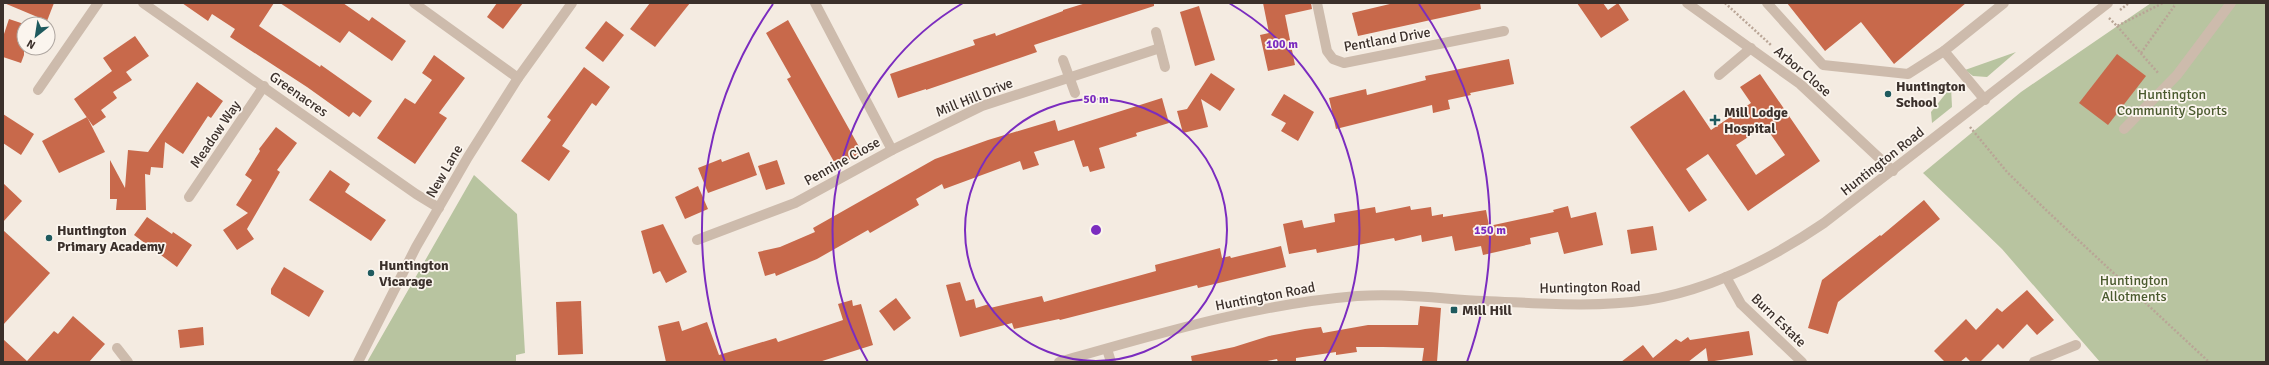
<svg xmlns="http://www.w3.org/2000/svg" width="2269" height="365" font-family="Signika,sans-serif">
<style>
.green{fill:#b8c4a0}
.building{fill:#c8694b;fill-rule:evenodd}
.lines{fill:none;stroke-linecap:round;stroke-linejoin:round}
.path{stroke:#b9a596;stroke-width:2.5;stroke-dasharray:2 2;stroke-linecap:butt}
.service{stroke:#cdbbac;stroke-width:10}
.minor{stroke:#cdbbac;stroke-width:10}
.tertiary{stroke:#cdbbac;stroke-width:10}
.ring{fill:none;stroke:#7b2cbf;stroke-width:2}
.poi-dot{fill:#1f5a5e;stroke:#fbf5ee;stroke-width:1.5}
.labels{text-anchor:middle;stroke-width:3.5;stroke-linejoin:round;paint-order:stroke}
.street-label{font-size:14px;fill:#3b302b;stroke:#fbf5ee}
.poi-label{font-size:14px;font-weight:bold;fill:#3b302b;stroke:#fbf5ee;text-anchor:start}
.park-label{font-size:14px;fill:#4a5a2e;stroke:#fbf5ee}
.centre{fill:#7b2cbf;stroke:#fbf5ee;stroke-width:2}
.ring-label{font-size:12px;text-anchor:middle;font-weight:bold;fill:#7b2cbf;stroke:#fbf5ee;stroke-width:3.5;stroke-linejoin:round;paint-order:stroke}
</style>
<rect width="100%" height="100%" fill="#f4ebe1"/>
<!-- green -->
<g class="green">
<path d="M2151,3H2266V362H2100L2002,249L1923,173L2021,92Z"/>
<path d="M2016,52L1987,77L1973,76L1965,70Z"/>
<path d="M1951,87L1952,107L1932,123L1931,112Z"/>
<path d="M474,175L517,214L525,353L516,355V362H367Z"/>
</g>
<!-- building -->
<g class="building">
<path d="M4,3H54L47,21Z"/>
<path d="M182,3H274L259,26L320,67L321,65L372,101L360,117L353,112L349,117L307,87L230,37L235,29L212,14L208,21Z"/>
<path d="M280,3H343L369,21L372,17L406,41L392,61L349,31L340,43Z"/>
<path d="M497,3H523L503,29L487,17Z"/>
<path d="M650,3H690L655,47L630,29Z"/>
<path d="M1086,3H1154V6L1034,45L1037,52L926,90V89L898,98L890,74L975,45L973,40L995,33L996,36L1063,11V10Z"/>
<path d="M1263,3H1311L1312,9L1285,15L1295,65L1268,71L1260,35L1269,33Z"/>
<path d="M1394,3H1480L1481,9L1358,36L1352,13Z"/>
<path d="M1577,3H1603L1608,10L1618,3L1629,20L1601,38Z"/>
<path d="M1787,3H1966L1894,64L1861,22L1825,51Z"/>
<path d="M1199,6L1215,60L1195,66L1180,12Z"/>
<path d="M9,19L24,24V55L21,63L3,57V37Z"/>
<path d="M788,20L862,152L837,167L787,79L791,77L766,33Z"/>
<path d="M606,21L624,35L603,62L585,48Z"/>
<path d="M135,36L149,56L126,72L132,80L113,92L117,98L101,110L106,117L93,126L74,99L112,71L103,58Z"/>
<path d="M2117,54L2146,76L2108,125L2079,103Z"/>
<path d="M434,55L465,78L439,113L447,118L415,164L377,138L405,98L415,104L432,80L422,73Z"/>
<path d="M1509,59L1514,84L1470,93L1471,95L1448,100L1450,109L1433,113L1432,105L1336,129L1329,98L1366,89L1367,95L1426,80L1425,76Z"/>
<path d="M584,67L610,87L596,106L592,103L562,146L570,151L549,181L521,161L551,120L547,117Z"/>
<path d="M1211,73L1235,89L1220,111L1201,99L1208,127L1183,133L1177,111L1187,109Z"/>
<path d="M1760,74L1820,161L1748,211L1708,154L1686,169L1707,200L1689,212L1630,127L1684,90L1711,130L1751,103L1740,87ZM1765,126L1785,155L1756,175L1736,145Z"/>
<path d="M197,82L223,101L211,118L208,116L183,154L165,142L163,168L151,167L150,175L145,174L146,210H116L117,199H110V160L125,188L128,150L148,152Z"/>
<path d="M1284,94L1314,112L1298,141L1281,131L1286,123L1271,115Z"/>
<path d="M1162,98L1169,123L1136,133L1137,136L1099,148L1105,168L1090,172L1088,166L1083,167L1074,140L1034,152L1039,165L1023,170L1020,161L944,189L942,184L916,199L919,205L870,233L868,230L817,259L776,276L775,273L765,276L758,252L780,247L815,232L813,228L935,159L988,140L1055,120L1058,131Z"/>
<path d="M3,114L34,134L21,155L3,143Z"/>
<path d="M87,117L105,152L59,173L42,141Z"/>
<path d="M276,127L297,143L277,170L280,172L247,229L254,239L237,250L223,230L248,213L236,205L252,180L245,175L260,151L259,149Z"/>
<path d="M749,152L757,175L708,193L698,168L721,159L722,162Z"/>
<path d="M777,160L785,184L766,190L758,166Z"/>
<path d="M330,170L350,184L345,192L386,220L371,241L309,200Z"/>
<path d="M3,183L22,201L3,222Z"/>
<path d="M698,186L708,209L685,219L675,197Z"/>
<path d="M1924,200L1940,219L1838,302L1828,334L1808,328L1822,280L1880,235L1881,236Z"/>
<path d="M1410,206L1411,210L1431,207L1432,216L1443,214V217L1486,210L1489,226L1554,212L1553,210L1568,206L1571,218L1596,212L1603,245L1564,254L1558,232L1530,238L1531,244L1483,255L1481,246L1455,251L1452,236L1422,242L1421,235L1395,241L1394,238L1317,253L1316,249L1289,254L1283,224L1302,220L1304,228L1335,222L1334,214L1375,207L1376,213Z"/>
<path d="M147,217L172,234L173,232L192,245L177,267L134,235Z"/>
<path d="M663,224L687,272L666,283L660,271L653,274L641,231Z"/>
<path d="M1653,226L1657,250L1631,254L1627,230Z"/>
<path d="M3,230L50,273L3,325Z"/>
<path d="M1281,246L1286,267L1198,288L1197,285L1060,320L1059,319L1014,329L1012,323L960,337L946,285L960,282L966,301L974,299L976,308L989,304L990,308L1042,296L1044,302L1156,271L1155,265L1220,248L1222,258L1230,256L1231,258Z"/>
<path d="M284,267L324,291L309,317L271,294V289Z"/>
<path d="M2027,290L2054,320L2037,335L2027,324L2003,349L1998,344L1980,362H1971L1966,357L1960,362H1945L1934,351L1966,319L1976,330L1997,308L2002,312Z"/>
<path d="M896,298L911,318L894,331L879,311Z"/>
<path d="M852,300L853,306L861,304L873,345L819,362H666L658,326L679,321L682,331L707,322L719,355L776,338L778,342L843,320L838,304Z"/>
<path d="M581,301L583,354L558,355L556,302Z"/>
<path d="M1420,306L1441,308L1437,362H1422L1424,348L1383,347H1356L1357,352L1336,355V352L1296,358V362H1278L1277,359L1263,362H1192L1191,356L1234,347L1269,336L1305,329L1321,327L1323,333L1368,325H1418Z"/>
<path d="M73,316L105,344L89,362H3V339L27,361L54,331L58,334Z"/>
<path d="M203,327L204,345L180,348L178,330Z"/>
<path d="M1749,331L1753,355L1708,362L1706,348L1688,362H1621L1643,345L1653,358L1676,339L1681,342L1688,337L1690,340Z"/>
</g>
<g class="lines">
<!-- path -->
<g class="path">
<path d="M1725,3L1771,45"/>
<path d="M2120,10L2129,3"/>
<path d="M2109,18L2117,26L2163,3"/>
<path d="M2117,26L2159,74"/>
<path d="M2141,53L2175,5L2174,3"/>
<path d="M1970,127L2007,172L2046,210L2209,362"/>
</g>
<!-- service -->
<g class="service">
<path d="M1687,3L1800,84L1893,171"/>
<path d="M1767,3L1823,65L1908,74L1944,51"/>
<path d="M1719,75L1751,48"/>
<path d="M1985,100L1944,51L2004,3"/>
<path d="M2124,129L2177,75L2231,3"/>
<path d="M117,348L128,362"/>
<path d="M1107,349L1111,362"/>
</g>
<!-- minor -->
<g class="minor">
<path d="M143,3L416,194L439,208"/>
<path d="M414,3L518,78"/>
<path d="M815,3L892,150"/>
<path d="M1317,3L1327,51L1333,59L1344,63L1504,31"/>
<path d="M1156,32L1165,67"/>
<path d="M1063,60L1075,93"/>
<path d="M38,90L98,3"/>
<path d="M189,197L264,86"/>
<path d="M697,240L795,203L892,150L982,106L1160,48"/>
<path d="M1726,277L1741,304L1802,362"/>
<path d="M2034,362L2076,345"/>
</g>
<!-- tertiary -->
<g class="tertiary">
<path d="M358,362L416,247L468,157L518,78L572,3"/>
<path d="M1059,362C1157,334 1256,304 1357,296C1400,293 1442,299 1484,301C1538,303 1593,308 1647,300C1711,290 1771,259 1824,223L2108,3"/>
</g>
</g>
<!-- distance rings -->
<g class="ring">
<circle cx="1096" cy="230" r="131"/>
<path d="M868 362A263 263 0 0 1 963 3M1229 3A263 263 0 0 1 1324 362"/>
<path d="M725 362A394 394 0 0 1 773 4M1419 4A394 394 0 0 1 1467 362"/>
</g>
<!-- markers -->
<g class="poi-dot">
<circle cx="1888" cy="94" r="4"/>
<path d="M1713 114h4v4h4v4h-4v4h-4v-4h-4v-4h4z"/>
<circle cx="49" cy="238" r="4"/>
<circle cx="371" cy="273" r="4"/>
<rect x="1450" y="306" width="8" height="8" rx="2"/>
</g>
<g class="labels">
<!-- street labels -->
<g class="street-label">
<text transform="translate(1387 39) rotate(-10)" y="5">Pentland Drive</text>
<text transform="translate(1803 71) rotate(40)" y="5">Arbor Close</text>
<text transform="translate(299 94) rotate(35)" y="5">Greenacres</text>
<text transform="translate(974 97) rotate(-22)" y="5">Mill Hill Drive</text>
<text transform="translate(215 134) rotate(-56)" y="5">Meadow Way</text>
<text transform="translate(842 161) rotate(-29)" y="5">Pennine Close</text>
<text transform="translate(1882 161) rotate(-38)" y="5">Huntington Road</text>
<text transform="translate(444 171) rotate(-60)" y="5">New Lane</text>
<text transform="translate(1590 287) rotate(-1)" y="5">Huntington Road</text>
<text transform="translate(1265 296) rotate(-11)" y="5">Huntington Road</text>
<text transform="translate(1779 320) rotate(44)" y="5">Burn Estate</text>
</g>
<!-- poi labels -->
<g class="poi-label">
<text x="1896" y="91">Huntington<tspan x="1896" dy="16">School</tspan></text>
<text x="1724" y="117">Mill Lodge<tspan x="1724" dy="16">Hospital</tspan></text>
<text x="57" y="235">Huntington<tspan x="57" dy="16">Primary Academy</tspan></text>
<text x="379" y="270">Huntington<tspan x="379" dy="16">Vicarage</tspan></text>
<text x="1462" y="315">Mill Hill</text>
</g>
<!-- park labels -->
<g class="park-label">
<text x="2172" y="99">Huntington<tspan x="2172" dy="16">Community Sports</tspan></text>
<text x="2134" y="285">Huntington<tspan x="2134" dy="16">Allotments</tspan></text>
</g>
</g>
<circle cx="1096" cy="230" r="6" class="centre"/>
<g class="ring-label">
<text x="1282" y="48">100 m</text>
<text x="1096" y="103">50 m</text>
<text x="1490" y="234">150 m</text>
</g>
<!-- border -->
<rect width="2269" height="365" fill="none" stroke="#3b302b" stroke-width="8"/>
<!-- north arrow -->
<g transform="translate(36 36) rotate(210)"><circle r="19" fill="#fbf5ee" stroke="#aea6a0"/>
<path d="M0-3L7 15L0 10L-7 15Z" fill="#1f5a5e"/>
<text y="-6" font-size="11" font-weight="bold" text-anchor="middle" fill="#3b302b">N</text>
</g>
</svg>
